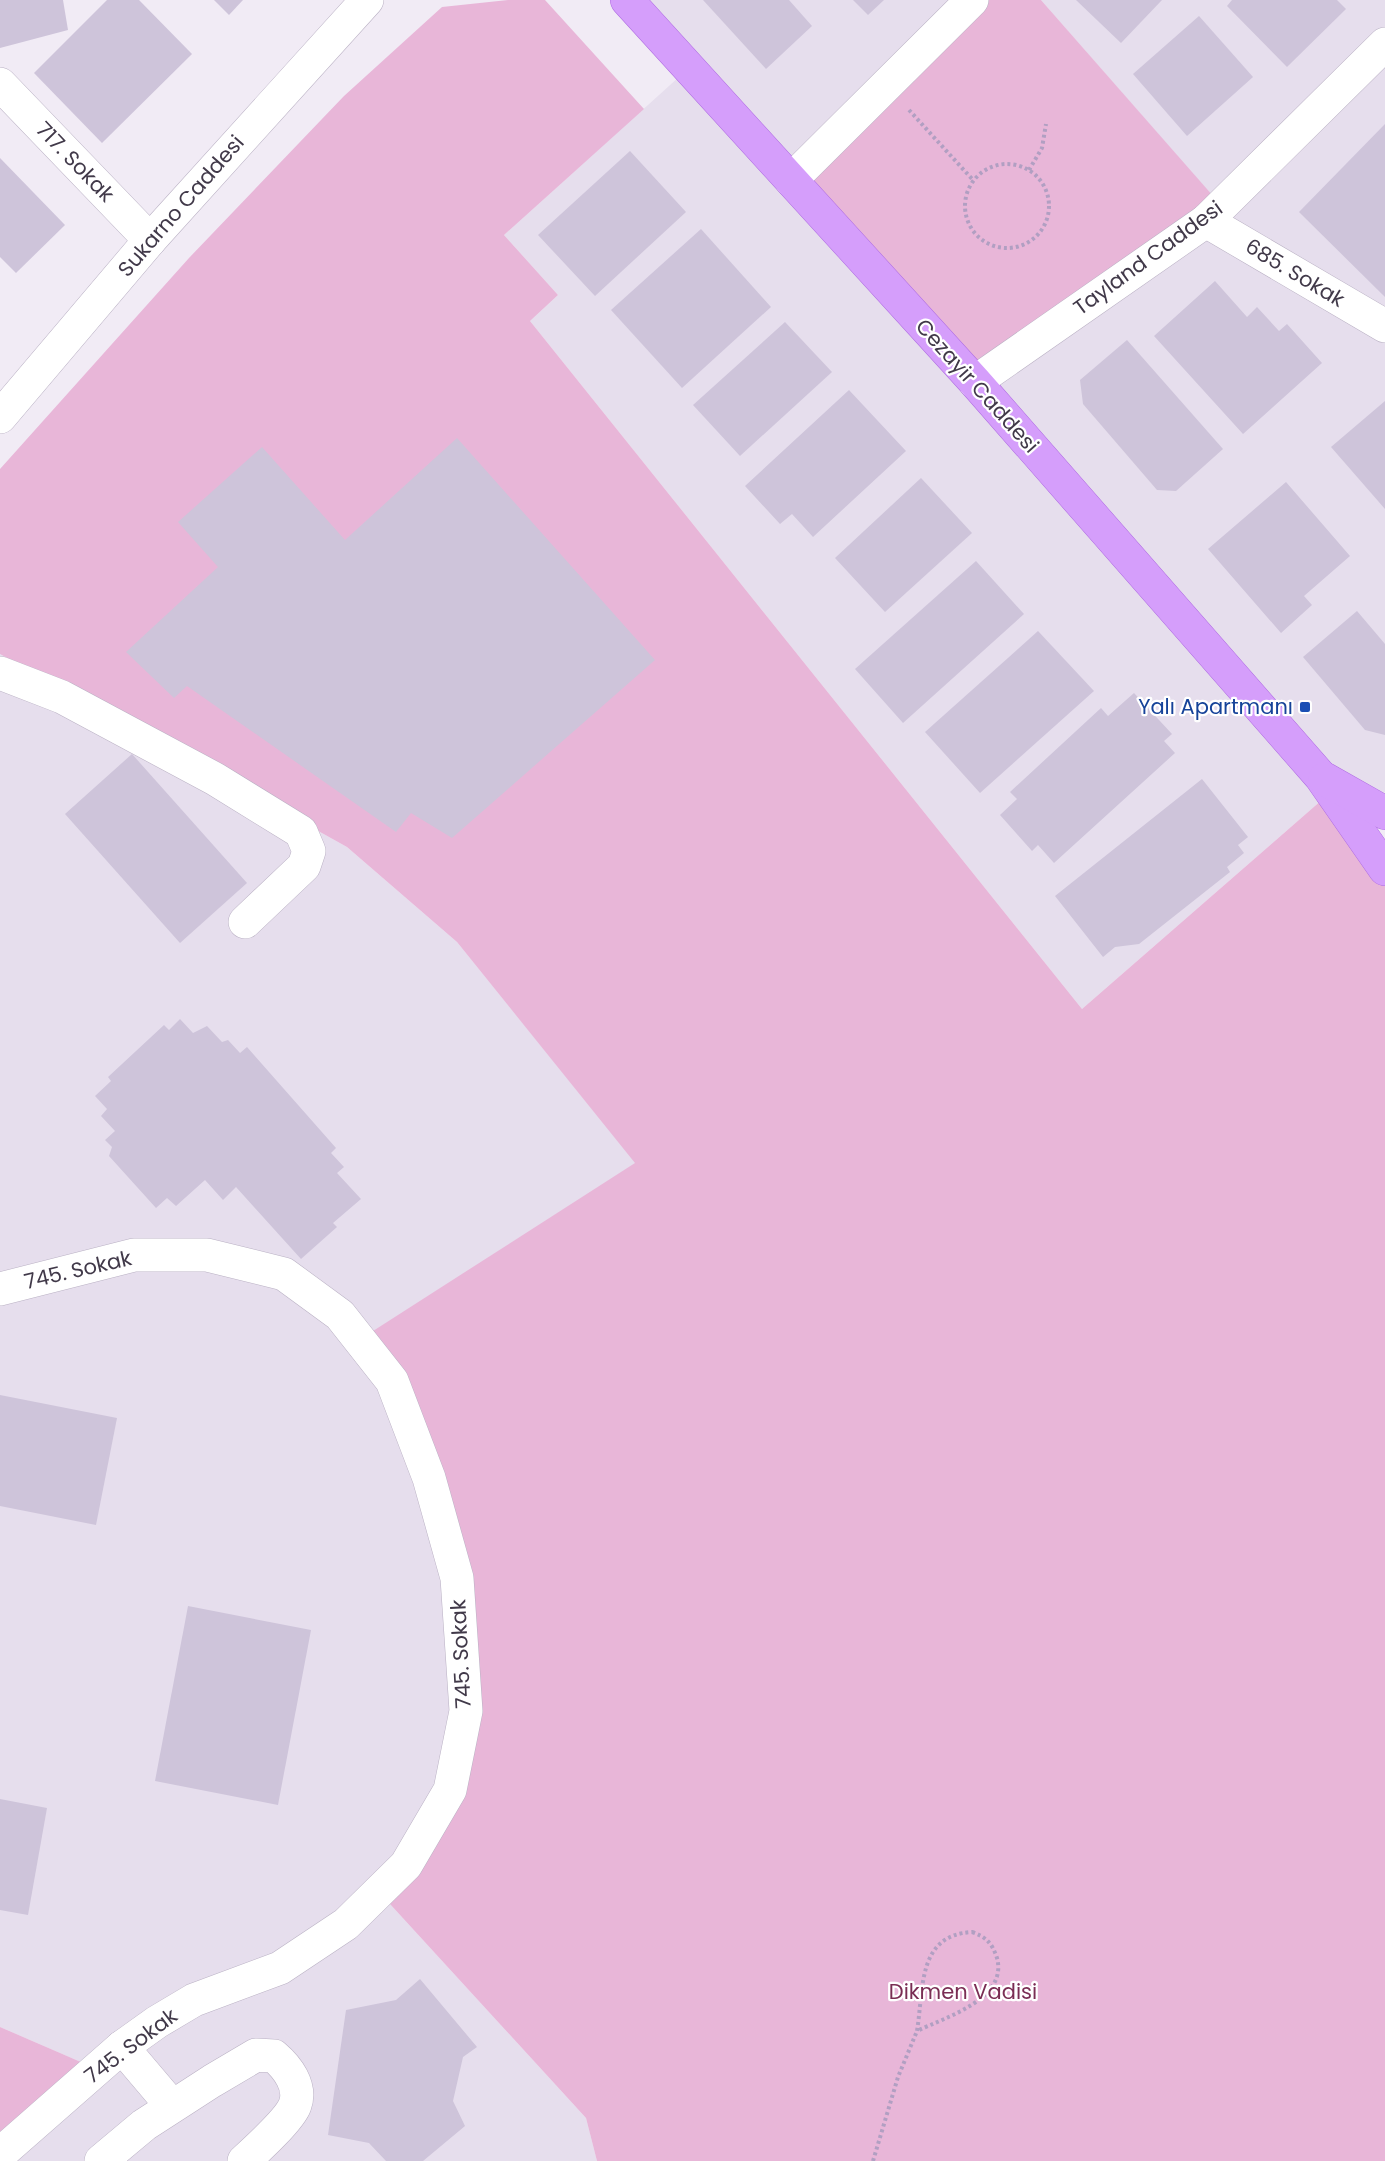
<svg xmlns="http://www.w3.org/2000/svg" width="1385" height="2161" font-family="Poppins,sans-serif">
<style>
.residential{fill:#e6deed}
.green{fill:#e8b6d8}
.building{fill:#cec4da}
.lines{fill:none;stroke-linecap:round;stroke-linejoin:round}
.minor-casing{stroke:#bab1c4;stroke-width:34}
.major-casing{stroke:#af6ee1;stroke-width:34}
.path{stroke:#b19fc2;stroke-width:4;stroke-dasharray:3 3;stroke-linecap:butt}
.minor{stroke:#fff;stroke-width:33}
.major{stroke:#d59efb;stroke-width:33}
.transit-dot{fill:#1a4fb4;stroke:#fff;stroke-width:2}
.labels{text-anchor:middle;stroke-width:4.5;stroke-linejoin:round;paint-order:stroke}
.street-label{font-size:21px;fill:#413949;stroke:#fff}
.transit-label{font-size:21px;fill:#164399;stroke:#fff;text-anchor:end}
.park-label{font-size:21px;fill:#7a2d54;stroke:#fff}
</style>
<rect width="100%" height="100%" fill="#f1ebf5"/>
<!-- residential -->
<g class="residential">
<path d="M646,0H972L1221,206L1041,0H1385V792L1370,805L1331,792L1082,1009L530,321L558,295L504,235L690,67Z"/>
<path d="M0,654L347,847L457,942L636,1163L360,1340L457,1578L450,1790L379,1892L586,2118L597,2161H0L97,2069L0,2027Z"/>
</g>
<!-- green -->
<g class="green">
<path d="M508,0H545L644,109L504,235L558,295L530,321L1082,1009L1331,792L1385,869V2161H597L586,2118L379,1892L450,1790L456,1578L359,1340L635,1163L457,942L347,847L0,654V469L189,258L344,96L442,7Z"/>
<path d="M972,0H1041L1221,205L975,382L791,180Z"/>
<path d="M0,2027L97,2069L0,2154Z"/>
</g>
<!-- building -->
<g class="building">
<path d="M0,0H63L68,30L0,48Z"/>
<path d="M107,0H139L192,54L102,143L34,73Z"/>
<path d="M214,0H243L229,15Z"/>
<path d="M703,0H789L812,26L766,69Z"/>
<path d="M853,0H884L868,15Z"/>
<path d="M1076,0H1162L1121,43Z"/>
<path d="M1232,0H1337L1346,9L1287,67L1227,6Z"/>
<path d="M1199,16L1253,77L1187,136L1133,74Z"/>
<path d="M1385,124V297L1299,212Z"/>
<path d="M630,151L686,212L595,296L538,235Z"/>
<path d="M0,158L65,225L16,273L0,257Z"/>
<path d="M701,229L771,307L682,388L611,310Z"/>
<path d="M1215,281L1247,317L1257,307L1279,331L1287,324L1322,363L1243,434L1154,336Z"/>
<path d="M785,322L832,372L740,456L693,405Z"/>
<path d="M1127,340L1223,449L1176,491L1157,490L1083,404L1080,380Z"/>
<path d="M849,390L906,451L813,537L792,514L780,524L745,486Z"/>
<path d="M1385,401V509L1331,447Z"/>
<path d="M457,438L655,660L452,838L411,813L396,832L187,686L174,698L126,652L218,567L178,522L262,447L345,540Z"/>
<path d="M921,478L972,533L885,612L835,558Z"/>
<path d="M1286,482L1350,556L1304,596L1312,605L1281,633L1208,549Z"/>
<path d="M976,561L1024,614L903,723L855,669Z"/>
<path d="M1357,611L1385,644V735L1365,730L1303,657Z"/>
<path d="M1038,631L1094,691L980,793L925,732Z"/>
<path d="M1134,693L1172,734L1164,741L1175,753L1054,863L1038,845L1032,851L1000,815L1017,799L1010,792L1101,708L1108,716Z"/>
<path d="M132,754L247,883L180,943L65,814Z"/>
<path d="M1202,779L1248,837L1238,845L1244,853L1227,867L1230,872L1139,944L1115,947L1103,957L1055,896Z"/>
<path d="M180,1019L193,1033L207,1026L222,1042L228,1040L240,1053L247,1047L336,1148L331,1153L344,1167L337,1173L361,1199L333,1223L337,1227L301,1259L236,1187L223,1200L205,1180L176,1206L167,1198L156,1208L109,1156L112,1147L105,1140L115,1131L101,1116L107,1109L95,1096L111,1081L108,1077L164,1025L169,1030Z"/>
<path d="M0,1395L117,1418L96,1525L0,1506Z"/>
<path d="M188,1606L311,1630L278,1805L155,1781Z"/>
<path d="M0,1799L47,1808L28,1915L0,1910Z"/>
<path d="M420,1979L477,2047L463,2057L453,2101L465,2126L423,2161H386L369,2143L328,2135L346,2010L396,2000Z"/>
</g>
<g class="lines">
<defs>
<g id="minor">
<path d="M0,84L150,240"/>
<path d="M791,180L972,0"/>
<path d="M1206,221L1385,326"/>
<path d="M975,382L1206,221L1385,44"/>
<path d="M0,417L150,240L367,0"/>
<path d="M0,673L62,697L215,779L301,832L309,851L304,866L245,922"/>
<path d="M0,1289L134,1255H207L284,1274L340,1315L392,1381L429,1478L457,1578L466,1711L450,1790L406,1865L346,1924L280,1968L194,2000L157,2022L122,2047L0,2154"/>
<path d="M122,2047L172,2106"/>
<path d="M101,2161L144,2125L212,2081L256,2055L274,2056C287,2067 302,2086 295,2105C290,2119 256,2150 244,2161"/>
</g>
<g id="major">
<path d="M627,0L975,382L1321,777L1385,869"/>
<path d="M1325,779L1385,813"/>
</g>
</defs>
<!-- minor casing -->
<use href="#minor" class="minor-casing"/>
<!-- major casing -->
<use href="#major" class="major-casing"/>
<!-- path -->
<g class="path">
<path d="M909,110L973,180"/>
<circle cx="1007" cy="206" r="42"/>
<path d="M1029,170L1042,148L1046,124"/>
<path d="M972,1932C986,1937 992,1943 997,1958C1008,1999 946,2017 917,2031C924,1988 917,1935 972,1932Z"/>
<path d="M873,2161L898,2077L917,2031"/>
</g>
<!-- minor -->
<use href="#minor" class="minor"/>
<!-- major -->
<use href="#major" class="major"/>
</g>
<!-- markers -->
<rect class="transit-dot" x="1299" y="701" width="12" height="12" rx="3"/>
<g class="labels">
<!-- street labels -->
<g class="street-label">
<text transform="translate(75 162) rotate(46)" y="7">717. Sokak</text>
<text transform="translate(181 206) rotate(-49)" y="7">Sukarno Caddesi</text>
<text transform="translate(1148 258) rotate(-36)" y="7">Tayland Caddesi</text>
<text transform="translate(1295 273) rotate(31)" y="7">685. Sokak</text>
<text transform="translate(977 386) rotate(48)" y="7">Cezayir Caddesi</text>
<text transform="translate(78 1270) rotate(-13)" y="7">745. Sokak</text>
<text transform="translate(461 1654) rotate(-93)" y="7">745. Sokak</text>
<text transform="translate(131 2046) rotate(-37)" y="7">745. Sokak</text>
</g>
<!-- transit labels -->
<g class="transit-label">
<text x="1293" y="714">Yalı Apartmanı</text>
</g>
<!-- park labels -->
<g class="park-label">
<text x="963" y="1999">Dikmen Vadisi</text>
</g>
</g>
</svg>
